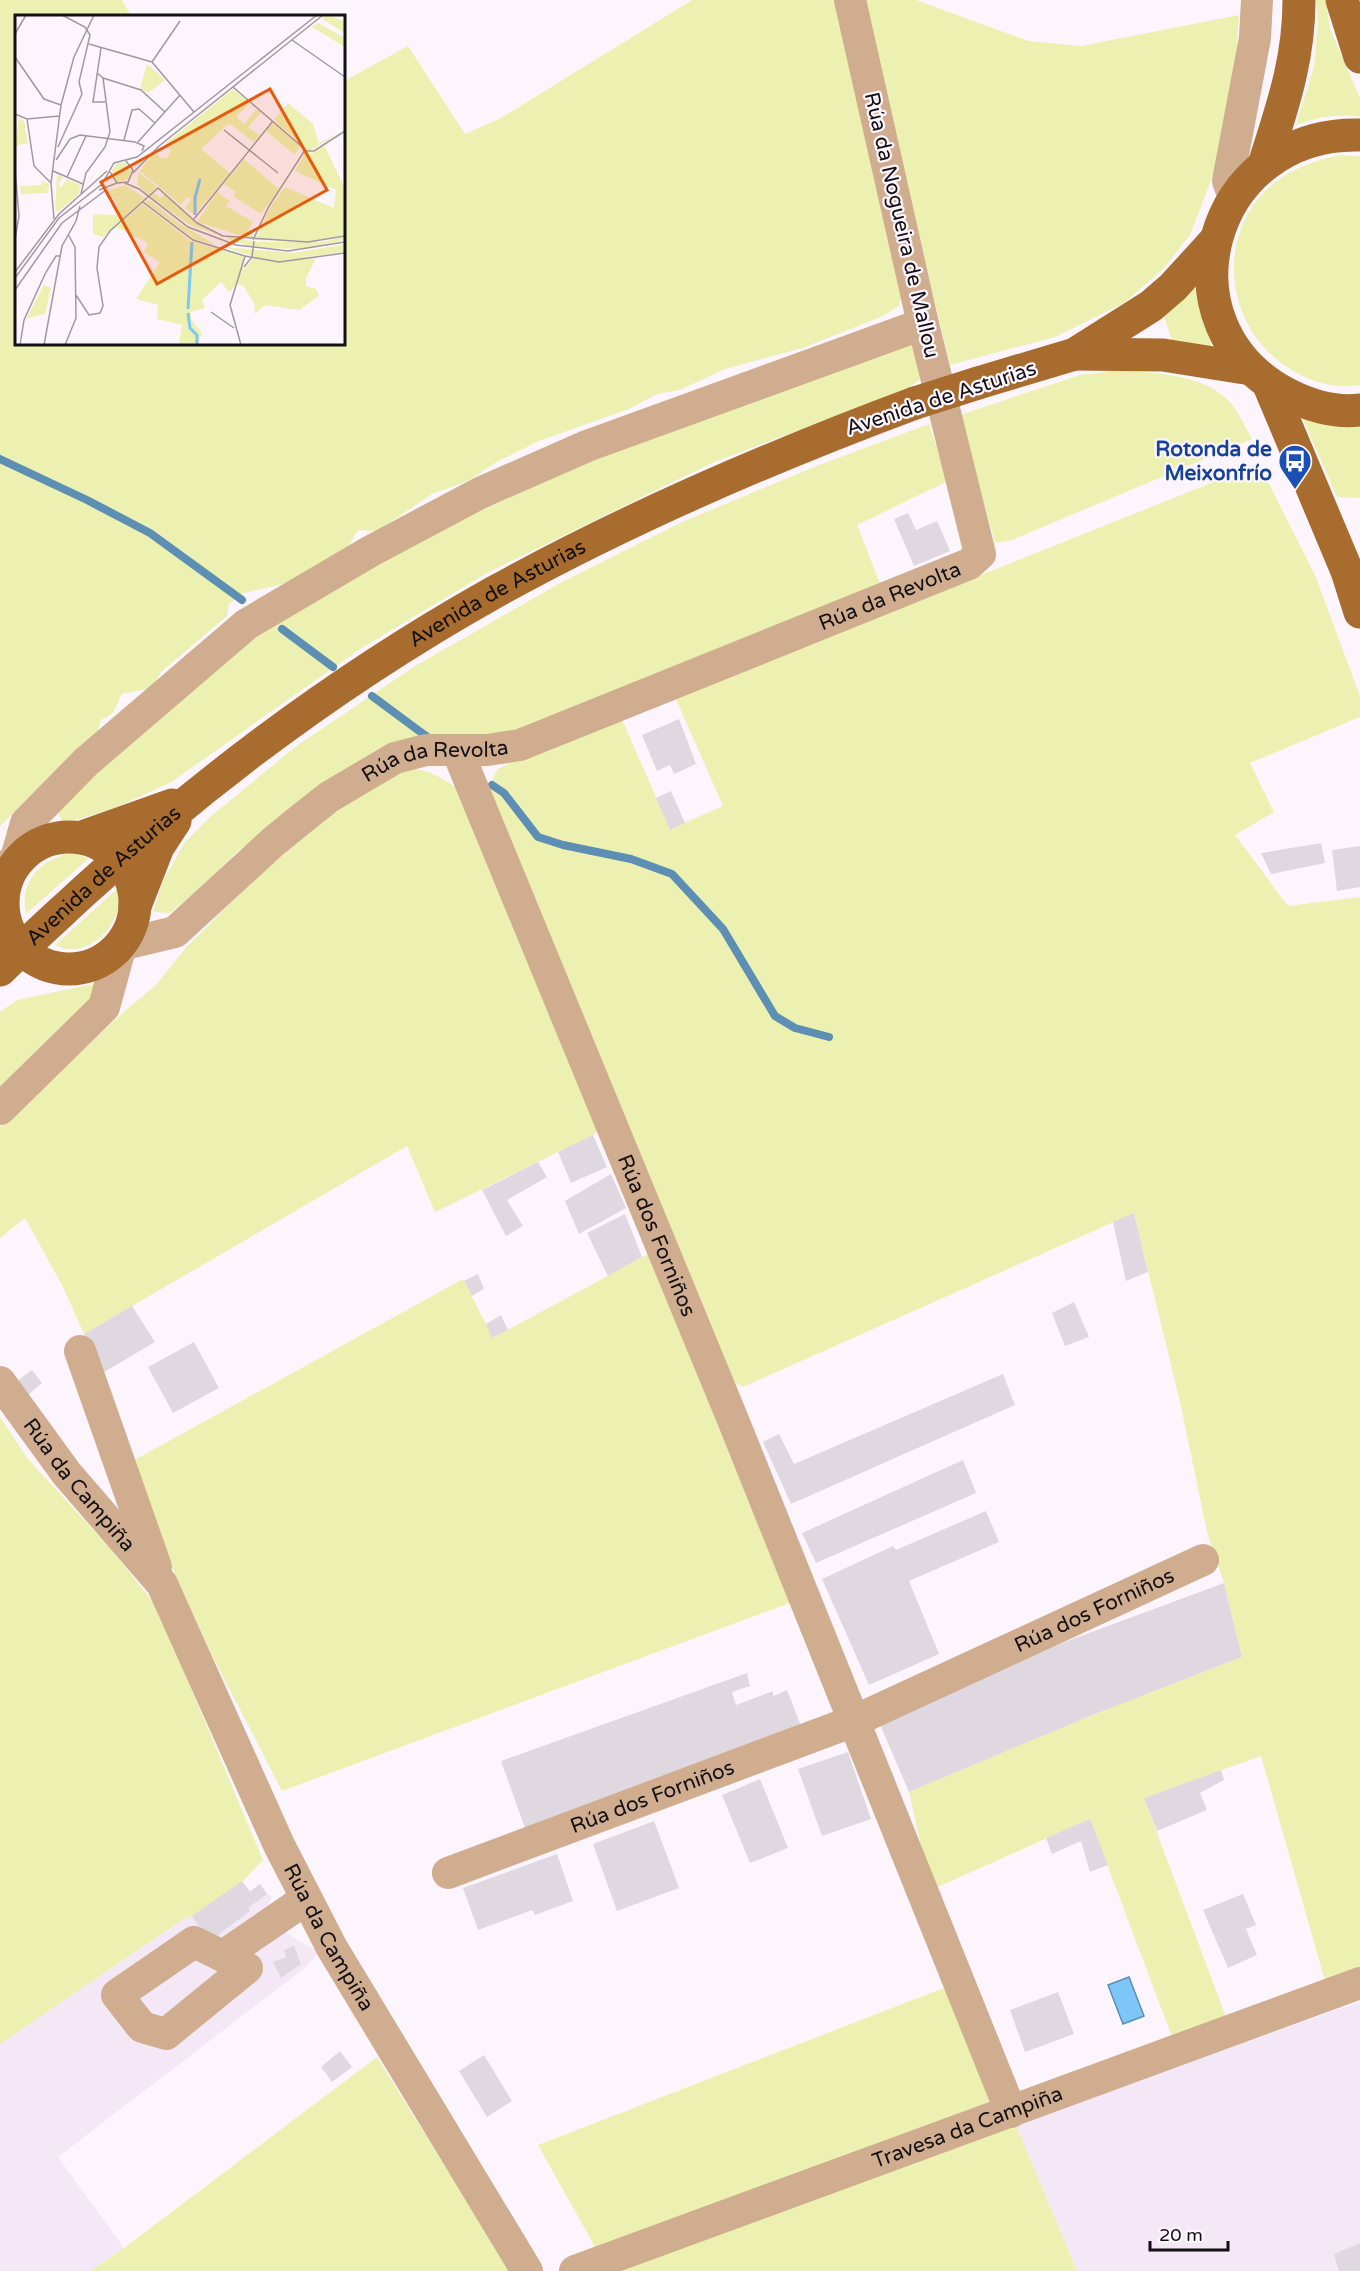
<svg xmlns="http://www.w3.org/2000/svg" width="1360" height="2271" font-family="'Varela Round',sans-serif">
<style>
.built{fill:#f4e7f6}
.green{fill:#ecf1b1}
.water{fill:#7cc6f8;stroke:#5c8fb3;stroke-width:1.5}
.lines{fill:none;stroke-linecap:round;stroke-linejoin:round}
.stream{stroke:#5c8fb3;stroke-width:8}
.building{fill:#e0d8e1}
.minor{stroke:#d0ad8f;stroke-width:32}
.major{stroke:#a96c2f;stroke-width:33}
.major-bridge{stroke:#a96c2f;stroke-width:33}
.labels{text-anchor:middle;stroke-width:4.5;stroke-linejoin:round;paint-order:stroke}
.street-label{font-size:21px;fill:#121013;stroke:#fdf5fe}
.transit-label{font-size:21px;font-weight:bold;fill:#164399;stroke:#fdf5fe;text-anchor:end}
.inset-river{fill:none;stroke:#7cc6f8;stroke-width:3}
.inset-road{fill:none;stroke:#9f99a0;stroke-width:1.5}
.view{fill:#e8590c;fill-opacity:0.15;stroke:#e8590c;stroke-width:3}
.inset-edge{fill:none;stroke:#121013;stroke-width:3}
</style>
<rect width="100%" height="100%" fill="#fdf5fe"/>
<!-- built -->
<g class="built">
<path d="M242,1881L250,1891L260,1884L267,1894L272,1896L266,1913L277,1928L319,1952L306,1967L58,2157L124,2248L90,2271H0V2044L185,1918L192,1916Z"/>
<path d="M1360,2002V2271H1077L1015,2123Z"/>
</g>
<!-- green -->
<g class="green">
<path d="M0,0H122L131,16H16V344H344V81L408,46L465,134L501,118L692,0H836L903,292L899,306L883,316L803,348L725,369L680,390L657,394L629,409L539,441L495,463L468,481L432,494L377,531L358,530L348,548L334,555L323,570L300,584H283L244,593L229,604L227,616L161,672L152,688L122,694L113,713L101,720L97,733L0,826Z"/>
<path d="M862,0H916L1028,41L1081,46L1239,15L1235,80L1219,159L1190,235L1163,269L1124,303L1055,337L950,365Z"/>
<path d="M1316,0H1326L1330,29L1360,98V117C1337,113 1318,117 1296,125L1314,66L1318,20Z"/>
<path d="M1340,155L1360,156V385C1336,389 1310,382 1290,369C1224,329 1212,230 1277,181C1296,167 1316,160 1340,155Z"/>
<path d="M1194,285L1212,347L1172,341L1162,310Z"/>
<path d="M910,344L917,349L921,379L907,389L712,463L487,573L360,649L170,783L114,808L76,820L63,821L59,816L60,807L65,798L251,639L295,609L452,524L642,437Z"/>
<path d="M1122,370C1158,374 1204,374 1230,402C1239,412 1245,427 1252,439L1012,540L995,543L960,415L1080,375Z"/>
<path d="M1302,417L1360,422V498L1337,497Z"/>
<path d="M929,424L948,481L857,525L883,591L505,736L407,739L347,768L237,852L195,893L170,913L153,912L163,881L185,842L209,818L295,747L415,666L562,582L682,522L814,467Z"/>
<path d="M1259,464L1315,575L1360,696V717L1250,763L1274,812L1235,835L1288,906L1360,897V1968L1325,1981L1261,1756L1144,1798L1226,2017L1172,2037L1090,1819L931,1890L909,1792L1090,1716L1242,1657L1224,1583L1207,1532L1180,1402L1134,1213L743,1387L728,1379L486,792L498,769L510,763L549,751L621,717L670,829L723,806L675,697Z"/>
<path d="M409,767C430,771 445,778 461,792L600,1129L593,1135L435,1212L407,1146L84,1334L63,1287L25,1218L0,1238V1127L125,1011L156,985L185,949L247,886L335,810Z"/>
<path d="M72,853L89,858L26,914C19,880 41,859 72,853Z"/>
<path d="M118,888C127,921 88,963 55,945Z"/>
<path d="M98,983L100,992L70,1024L0,1087V1012L17,1000Z"/>
<path d="M648,1254L790,1603L282,1791L212,1655L170,1563L129,1463L463,1279L493,1338Z"/>
<path d="M0,1417L28,1459L110,1548L157,1607L263,1860L242,1882L192,1916L185,1918L0,2044Z"/>
<path d="M949,1986L997,2101L596,2249L538,2145Z"/>
<path d="M377,2057L510,2271H90L124,2248Z"/>
<path d="M1015,2123L1077,2271H621Z"/>
</g>
<!-- water -->
<path class="water" d="M1129,1977L1144,2016L1123,2024L1108,1985Z"/>
<g class="lines">
<!-- stream -->
<g class="stream">
<path d="M0,459L87,500L150,533L242,600"/>
<path d="M282,629L333,667"/>
<path d="M372,696L430,739"/>
<path d="M492,785L504,793L538,837L563,845L631,859L672,874L723,929L775,1016L795,1028L829,1037"/>
</g>
</g>
<!-- building -->
<g class="building">
<path d="M908,513L916,530L937,521L950,551L914,566L894,519Z"/>
<path d="M679,719L696,764L674,774L670,765L657,771L642,735Z"/>
<path d="M671,791L685,823L670,830L656,798Z"/>
<path d="M1321,843L1325,863L1271,874L1261,853Z"/>
<path d="M1360,846V887L1337,891L1332,850Z"/>
<path d="M593,1135L607,1167L571,1183L558,1152Z"/>
<path d="M538,1162L547,1177L507,1200L523,1226L506,1236L482,1190Z"/>
<path d="M611,1174L626,1208L579,1234L565,1201Z"/>
<path d="M1134,1213L1148,1272L1126,1281L1113,1222Z"/>
<path d="M625,1214L642,1257L608,1276L587,1233Z"/>
<path d="M478,1274L484,1289L472,1296L464,1281Z"/>
<path d="M1074,1302L1089,1337L1065,1346L1052,1313Z"/>
<path d="M132,1306L155,1342L99,1375L84,1334Z"/>
<path d="M501,1315L508,1330L492,1338L486,1324Z"/>
<path d="M194,1342L219,1388L173,1413L148,1367Z"/>
<path d="M32,1370L42,1383L27,1396L17,1381Z"/>
<path d="M1003,1374L1015,1405L791,1504L763,1442L779,1434L794,1464Z"/>
<path d="M963,1460L976,1493L816,1563L802,1533Z"/>
<path d="M986,1511L999,1542L909,1581L939,1654L869,1685L822,1579L893,1546L896,1550Z"/>
<path d="M1224,1583L1242,1657L1090,1716L909,1792L878,1720L1062,1643Z"/>
<path d="M747,1673L750,1686L732,1692L736,1705L773,1691V1696L787,1690L801,1726L525,1828L501,1761Z"/>
<path d="M848,1752L871,1819L822,1836L798,1769Z"/>
<path d="M1221,1770L1224,1780L1200,1793L1207,1810L1157,1831L1144,1798Z"/>
<path d="M760,1779L788,1848L750,1863L722,1795Z"/>
<path d="M1090,1819L1108,1865L1090,1872L1081,1841L1052,1854L1046,1838Z"/>
<path d="M654,1821L679,1888L617,1911L593,1844Z"/>
<path d="M557,1854L573,1901L535,1915L532,1910L478,1930L463,1888Z"/>
<path d="M242,1881L250,1892L260,1884L267,1894L248,1908L250,1911L209,1942L192,1916Z"/>
<path d="M1243,1894L1256,1925L1246,1929L1257,1955L1228,1968L1203,1910Z"/>
<path d="M294,1946L301,1964L281,1978L273,1962L286,1957L284,1950Z"/>
<path d="M1058,1992L1074,2034L1025,2052L1010,2010Z"/>
<path d="M340,2051L352,2067L332,2082L321,2067Z"/>
<path d="M484,2055L512,2101L487,2117L459,2071Z"/>
<path d="M1360,2243V2271H1339L1334,2254Z"/>
</g>
<g class="lines">
<!-- minor -->
<g class="minor">
<path d="M1234,198L1228,181L1255,38L1257,0"/>
<path id="s1" d="M457,750L733,1420L1011,2112"/>
<path d="M0,868L15,862L26,823L86,762L247,624L371,551L480,493L587,446L923,324"/>
<path id="s2" d="M0,1109L104,1007L121,945L175,932L273,842L305,816L329,797L395,758L426,750H487L520,745L969,564L980,554L923,324L850,0"/>
<path d="M80,1351L156,1567"/>
<path id="s3" d="M0,1382L67,1474L162,1584L279,1845L332,1948L527,2271"/>
<path id="s4" d="M448,1873L854,1721L1203,1560"/>
<path d="M194,1942L247,1968L166,2034L142,2027L117,1995Z"/>
<path d="M223,1956L306,1899"/>
<path id="s5" d="M575,2271L1360,1983"/>
</g>
<!-- major -->
<g class="major">
<path d="M1342,0L1360,57"/>
<path d="M1360,135C1208,131 1154,327 1289,395C1311,406 1335,413 1360,410"/>
<path d="M1264,165C1282,108 1299,61 1299,0"/>
<path d="M1075,354L1163,355L1251,369"/>
<path d="M978,383L1075,354L1151,306L1173,287L1215,241"/>
<path d="M1269,385L1347,571L1360,612"/>
<circle cx="69" cy="903" r="66"/>
<path d="M82,837L172,805"/>
<path d="M135,906L158,847L175,821"/>
<path id="s6" d="M0,970C27,943 55,918 83,892C208,778 345,676 493,593C628,518 770,457 915,403"/>
</g>
<!-- major-bridge -->
<path class="major-bridge" d="M915,403L978,383"/>
</g>
<!-- icons -->
<defs>
<symbol id="bus-pin" viewBox="-11 -11 22 30"><path d="M0 17L-7.5 6A9.5 9.5 0 1 1 7.5 6Z" fill="#1a4fb4" stroke="#fdf5fe"/><path d="M-5-6H5V4H4V6H2V4H-2V6H-4V4H-5ZM-3.5-4V0h7V-4ZM-3.5 1.2v1.5H-2V1.2ZM2 1.2v1.5H3.5V1.2Z" fill="#fff"/></symbol>
</defs>
<g fill-rule="evenodd">
<use href="#bus-pin" x="1276" y="442" width="38" height="52"/>
</g>
<g class="labels">
<!-- street labels -->
<g class="street-label">
<text transform="translate(902 225) rotate(77)" y="7">Rúa da Nogueira de Mallou</text>
<text transform="translate(941 398) rotate(-18)" y="7">Avenida de Asturias</text>
<text dy="7" stroke="none"><textPath href="#s6" startOffset="626">Avenida de Asturias</textPath></text>
<text dy="7" stroke="none"><textPath href="#s2" startOffset="1072">Rúa da Revolta</textPath></text>
<text dy="7" stroke="none"><textPath href="#s2" startOffset="586">Rúa da Revolta</textPath></text>
<text dy="7" stroke="none"><textPath href="#s6" startOffset="140">Avenida de Asturias</textPath></text>
<text dy="7" stroke="none"><textPath href="#s1" startOffset="525">Rúa dos Forniños</textPath></text>
<text dy="7" stroke="none"><textPath href="#s3" startOffset="130">Rúa da Campiña</textPath></text>
<text dy="7" stroke="none"><textPath href="#s4" startOffset="698">Rúa dos Forniños</textPath></text>
<text dy="7" stroke="none"><textPath href="#s4" startOffset="218">Rúa dos Forniños</textPath></text>
<text dy="7" stroke="none"><textPath href="#s3" startOffset="650">Rúa da Campiña</textPath></text>
<text dy="7" stroke="none"><textPath href="#s5" startOffset="418">Travesa da Campiña</textPath></text>
</g>
<!-- transit labels -->
<g class="transit-label">
<text x="1272" y="456">Rotonda de<tspan x="1272" dy="24">Meixonfrío</tspan></text>
</g>
</g>
<!-- overview -->
<g transform="translate(15 15)">
<rect width="330" height="330" fill="#fdf5fe"/>
<path d="M311,0L330,6V18L307,4ZM303,8L330,23V32L297,12ZM132,49L150,65L133,78L125,73ZM218,74L235,88L221,102L229,109L242,94L246,97L233,112L245,121L238,127L214,108L186,134L215,158L179,200L170,193L176,184L172,182L166,190L125,156L139,137L147,144L153,142L156,135L151,128ZM273,88L298,109L304,128L330,115L294,136L259,105ZM4,103L9,106L13,128L0,131ZM258,108L285,131L280,140L251,116ZM309,130L329,171L330,220L298,226L240,225L256,191L270,172L319,193L321,175L280,156L291,136L297,138ZM229,144L264,174L246,199L218,181L221,177L209,169ZM102,148H110L116,156L113,164L105,167L98,163L97,155ZM123,157L142,172L133,180L123,170ZM42,159L48,162L44,169L46,172L52,164L66,170L63,180L43,197L40,194ZM27,166L34,169L33,178L6,179L5,171L27,170ZM110,170L130,183L88,222L78,219V199L104,200L101,186L92,176ZM202,177L215,186L211,191L238,207L232,217L240,220L237,224L182,207ZM139,178L146,183L150,179L180,208L204,220L175,210L135,182ZM134,185L165,209L201,230L179,224L130,187ZM128,189L176,226L228,241V256L239,242L210,232L278,238L330,229V237L290,242L301,244L291,263V271L301,274L304,281L284,295L250,290L240,299L239,288L229,272L223,269L214,277L206,267L187,285L190,293L176,297V304L187,318L183,330L164,329L167,310L142,304L143,290L121,284L145,247L129,237L133,228L101,212ZM211,221L241,227H307L330,222V225L289,234L243,233L216,226ZM29,270L36,273L30,299L11,304Z" fill="#ecf1b1"/>
<path class="inset-river" d="M180,200V183L185,164M173,294L177,227M173,298L175,313L182,320V330"/>
<path class="inset-road" d="M0,19L11,0M277,25L330,62M74,29L137,47L179,97M86,33L78,87H90M0,42L29,84L46,90M137,47L165,6M88,63L126,75L150,97M218,72L292,136H299L330,116M0,99L12,104L44,101M12,104L19,151L36,168M209,115L263,158M55,124L65,120L120,127L129,131L127,136M109,125L117,95L124,94L140,108M123,127L165,80M43,132L67,79L64,67L75,20L70,12L47,0M41,145L55,124M0,154L4,201L0,224M38,156L68,169M95,157L102,168L113,167L118,155L111,146M118,158L144,131L308,0M52,162L71,121M110,168L124,174L173,212L221,230L273,236L330,227M84,175L102,168M66,179L71,158L90,132L95,117L88,63L82,58M128,187L178,225L230,241L264,247L330,238M39,204L36,168L46,90L59,42L79,0M179,204L258,106M238,225L254,191L290,135M229,252L237,242L239,226M0,257L44,199L92,156M0,263L44,203L87,169L99,148L122,142L302,0M0,275L47,208L91,175M61,280L74,300L85,298L88,291L82,253L84,232L95,216L143,173L182,208L208,221L293,227L330,221M196,297L219,313M5,330L9,305L31,257L41,241H45M29,330L47,231L61,206L65,191M50,330L61,303L60,232L53,219M226,330L215,290L230,241"/>
<path class="view" d="M255,74L312,175L142,269L86,167Z"/>
<rect width="330" height="330" class="inset-edge"/>
</g>
<!-- scale -->
<path d="M1150 2241v9h78v-9" fill="none" stroke="#121013" stroke-width="3"/>
<text x="1159" y="2241" font-size="18" fill="#121013" stroke="#fdf5fe" stroke-width="4.5" paint-order="stroke">20 m</text>
</svg>
